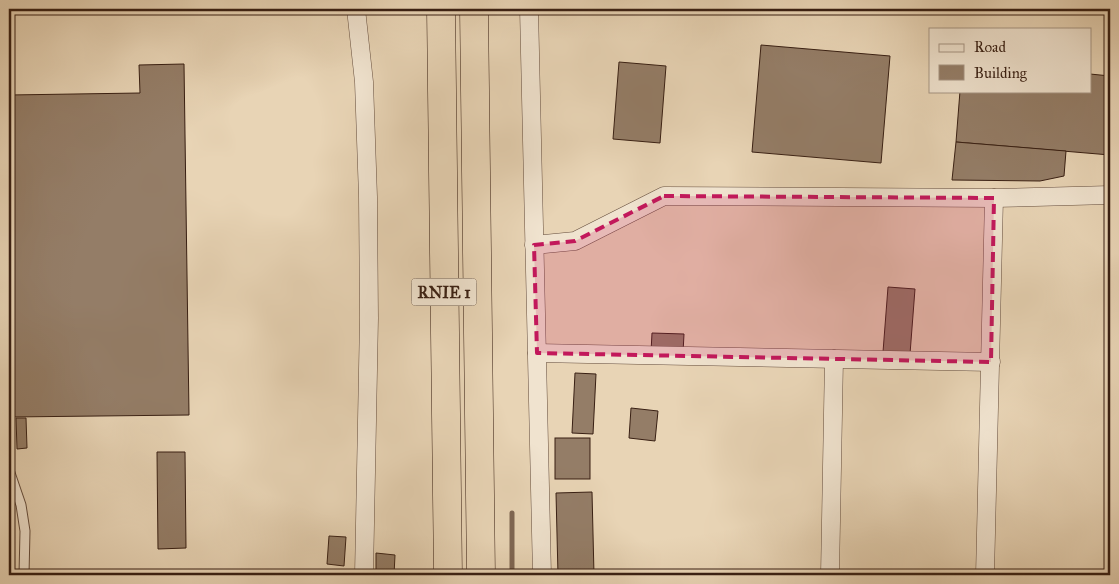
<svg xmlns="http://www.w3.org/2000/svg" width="1119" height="584" font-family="'IM FELL Great Primer',serif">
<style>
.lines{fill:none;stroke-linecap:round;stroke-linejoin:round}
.stream{stroke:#7e6653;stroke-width:5}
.building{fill:#947d67;stroke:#381f13}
.service-casing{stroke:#644c3c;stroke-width:11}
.minor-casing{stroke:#644c3c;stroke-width:19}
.trunk-casing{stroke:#381f13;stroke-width:29}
.service{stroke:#f0e3cf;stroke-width:9}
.minor{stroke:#f0e3cf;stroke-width:18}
.trunk{stroke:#e8d4b5;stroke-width:28}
.marked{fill:#c2185b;fill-opacity:0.2;stroke:#c2185b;stroke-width:4;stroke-dasharray:10 6;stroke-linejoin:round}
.labels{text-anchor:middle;stroke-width:4.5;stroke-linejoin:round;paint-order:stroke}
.shield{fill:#f0e3cf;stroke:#6f5a4b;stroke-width:1}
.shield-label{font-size:16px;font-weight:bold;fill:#381f13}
</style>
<rect width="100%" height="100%" fill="#e8d4b5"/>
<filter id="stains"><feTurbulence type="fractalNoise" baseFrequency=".004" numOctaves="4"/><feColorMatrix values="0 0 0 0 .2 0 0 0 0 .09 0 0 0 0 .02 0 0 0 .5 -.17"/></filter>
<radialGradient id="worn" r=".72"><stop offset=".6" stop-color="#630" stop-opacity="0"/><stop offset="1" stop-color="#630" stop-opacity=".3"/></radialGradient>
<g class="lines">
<!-- stream -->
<path class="stream" d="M512,575V513"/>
</g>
<!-- building -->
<g class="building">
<path d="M761,45L890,56L881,163L752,152Z"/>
<path d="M619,62L666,66L660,143L613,139Z"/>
<path d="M184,64L189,415L9,417V95L140,93L139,65Z"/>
<path d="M1090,74L1110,76V155L956,142L960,91H1090Z"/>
<path d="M956,142L1066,151L1064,176L1040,181L952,180Z"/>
<path d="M888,287L915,289L910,354L883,352Z"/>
<path d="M652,333L684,334L683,353L651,352Z"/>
<path d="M575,373L596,374L593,434L572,433Z"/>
<path d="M631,408L658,411L655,441L629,438Z"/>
<path d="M16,418H26L27,448L17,449Z"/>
<rect x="555" y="438" width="35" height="41"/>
<path d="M157,452H185L186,548L158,549Z"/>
<path d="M592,492L594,575H558L556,493Z"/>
<path d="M329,536L346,537L344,566L327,564Z"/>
<path d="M376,553L395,555L394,575H376Z"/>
</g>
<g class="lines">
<defs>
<path id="service" d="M9,470L21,505L25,531L24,575"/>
<g id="minor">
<path d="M356,9L364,82L368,197L369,318L364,575"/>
<path d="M529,9L542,575"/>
<path d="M534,245L575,241L664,196L994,198L1110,195"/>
<path d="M537,353L991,362"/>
<path d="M830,575L834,359"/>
<path d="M985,575L994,198"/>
</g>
<g id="trunk">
<path d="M441,9L448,575"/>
<path d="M474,9L481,575"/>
</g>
</defs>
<!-- service casing -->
<use href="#service" class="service-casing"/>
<!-- minor casing -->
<use href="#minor" class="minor-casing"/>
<!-- trunk casing -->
<use href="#trunk" class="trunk-casing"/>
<!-- service -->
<use href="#service" class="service"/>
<!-- minor -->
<use href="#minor" class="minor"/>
<!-- trunk -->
<use href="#trunk" class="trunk"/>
</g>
<!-- marked area -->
<path class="marked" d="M664,196L994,198L991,362L537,353L534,245L575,241Z"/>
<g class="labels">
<!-- shield labels -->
<rect class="shield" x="411.5" y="278.5" width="65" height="27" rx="4"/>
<g class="shield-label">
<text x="444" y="298">RNIE 1</text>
</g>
</g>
<!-- margin -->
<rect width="1119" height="584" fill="none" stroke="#e8d4b5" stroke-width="30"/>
<rect x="10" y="10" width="1099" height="564" fill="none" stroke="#381f13" stroke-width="2.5"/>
<rect x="15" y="15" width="1089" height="554" fill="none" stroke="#381f13"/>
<!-- legend -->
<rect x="929" y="28" width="162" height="65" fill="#f0e3cf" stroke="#a69584"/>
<rect x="939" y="44" width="25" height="8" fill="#f0e3cf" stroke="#a69584"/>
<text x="974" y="52" font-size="15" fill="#381f13">Road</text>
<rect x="939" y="65" width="25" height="15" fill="#947d67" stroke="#a69584"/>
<text x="974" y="78" font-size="15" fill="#381f13">Building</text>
<rect width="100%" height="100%" filter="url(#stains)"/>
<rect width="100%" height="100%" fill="url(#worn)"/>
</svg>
